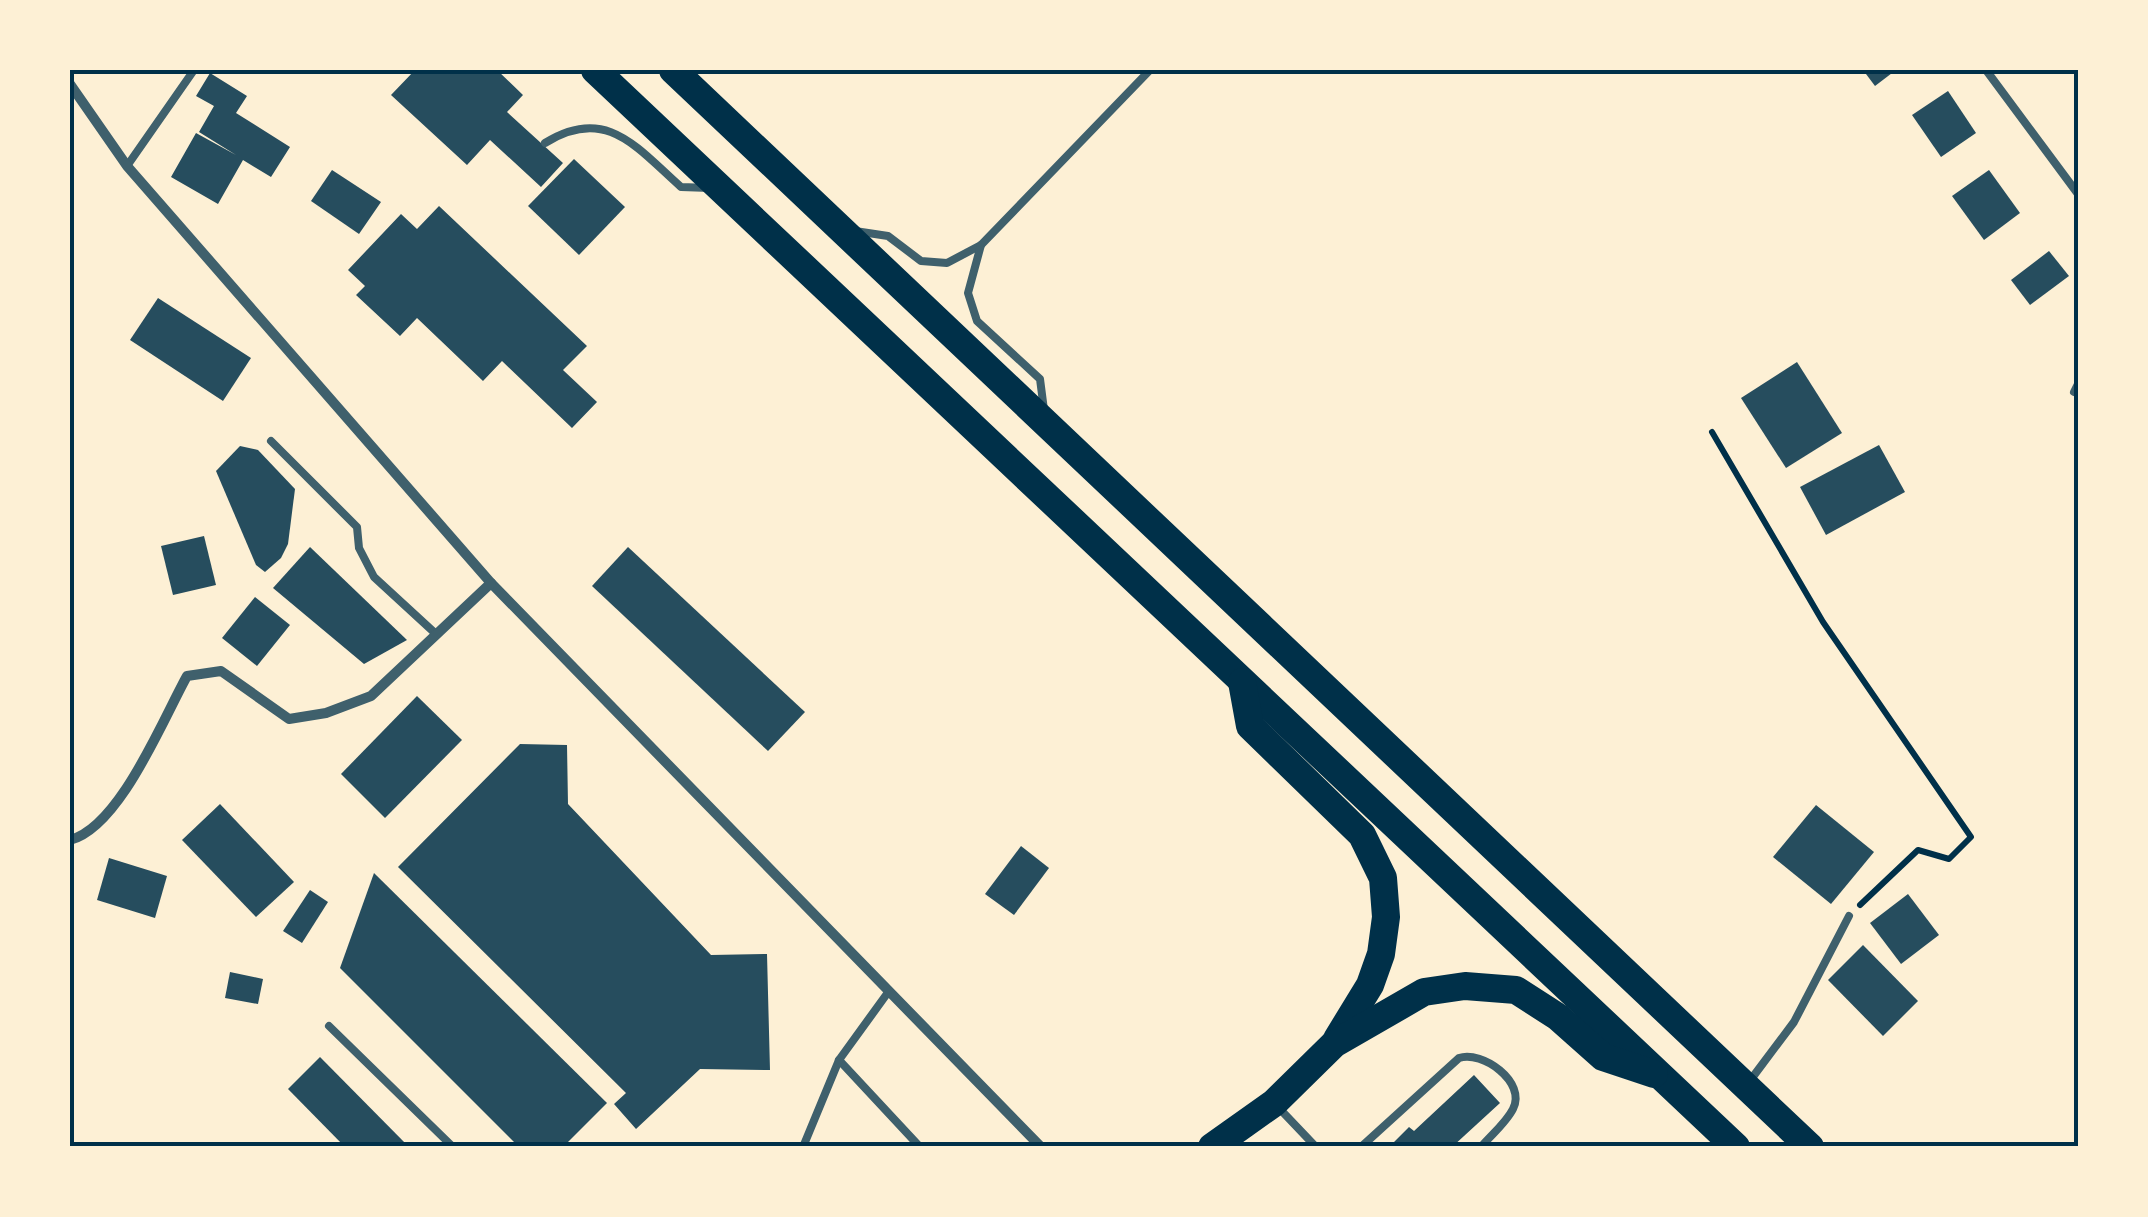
<svg xmlns="http://www.w3.org/2000/svg" width="2148" height="1217" font-family="'PT Sans',sans-serif">
<style>
.building{fill:#264d5e}
.lines{fill:none;stroke-linecap:round;stroke-linejoin:round}
.path{stroke:#003049;stroke-width:6}
.service{stroke:#3f606c;stroke-width:8}
.minor{stroke:#3f606c;stroke-width:10}
.trunk{stroke:#003049;stroke-width:28}
.neatline{fill:none;stroke:#003049;stroke-width:4}
</style>
<rect width="100%" height="100%" fill="#fdf0d5"/>
<!-- building -->
<g class="building">
<path d="M415,70H497L523,95L507,112L563,163L541,187L490,140L467,165L391,95Z"/>
<path d="M1863,70H1896L1875,86Z"/>
<path d="M210,73L247,96L236,113L290,147L271,177L243,160L218,204L171,177L196,133L236,155L199,132L214,106L196,96Z"/>
<path d="M1948,91L1976,133L1941,157L1912,115Z"/>
<path d="M574,159L625,207L579,255L528,206Z"/>
<path d="M332,170L381,202L359,234L311,201Z"/>
<path d="M1989,170L2020,213L1984,240L1952,196Z"/>
<path d="M439,206L587,346L563,370L597,402L572,428L502,361L483,381L417,318L400,336L356,295L365,286L348,270L401,214L417,229Z"/>
<path d="M2049,251L2069,276L2030,305L2011,280Z"/>
<path d="M158,298L251,358L223,401L130,340Z"/>
<path d="M1797,362L1842,433L1786,468L1741,398Z"/>
<path d="M1879,445L1905,492L1826,535L1800,487Z"/>
<path d="M240,446L258,450L295,489L288,544L281,558L265,572L256,565L216,471Z"/>
<path d="M204,536L216,585L173,595L161,546Z"/>
<path d="M310,547L407,640L364,664L273,588Z"/>
<path d="M628,547L805,712L768,751L592,586Z"/>
<path d="M255,597L290,625L257,666L222,638Z"/>
<path d="M417,696L462,740L385,818L341,774Z"/>
<path d="M520,744L567,745L568,804L711,955L767,954L770,1070L700,1069L636,1129L614,1104L626,1093L398,867Z"/>
<path d="M220,804L294,882L256,917L182,840Z"/>
<path d="M1816,805L1874,852L1831,904L1773,857Z"/>
<path d="M1021,846L1049,868L1014,915L985,894Z"/>
<path d="M109,858L167,876L155,918L97,900Z"/>
<path d="M374,873L607,1103L563,1147H519L340,968Z"/>
<path d="M310,890L328,902L302,943L283,931Z"/>
<path d="M1908,894L1939,935L1901,964L1870,923Z"/>
<path d="M1863,945L1918,1001L1883,1036L1828,980Z"/>
<path d="M230,972L263,979L258,1004L225,998Z"/>
<path d="M320,1057L409,1147H345L288,1089Z"/>
<path d="M1474,1075L1500,1103L1452,1147H1399L1394,1142L1409,1127L1414,1131Z"/>
</g>
<g class="lines">
<!-- path -->
<path class="path" d="M1712,432L1823,622L1971,837L1949,859L1918,850L1860,905"/>
<!-- service -->
<g class="service">
<path d="M1986,70L2078,194"/>
<path d="M545,143C606,105 636,147 681,187L710,188"/>
<path d="M127,166L194,70"/>
<path d="M855,231L888,236L921,261L947,263L981,245L1150,70"/>
<path d="M981,245L968,293L977,321L1040,379L1044,410"/>
<path d="M2074,392L2078,384"/>
<path d="M271,441L357,527L359,548L374,577L436,634"/>
<path d="M329,1026L453,1147"/>
<path d="M839,1060L920,1147"/>
<path d="M1749,1082L1794,1022L1849,916"/>
<path d="M1277,1106L1316,1147"/>
<path d="M803,1147L839,1060L889,991"/>
<path d="M1361,1147L1459,1058C1482,1050 1527,1082 1513,1109C1506,1123 1490,1136 1481,1147"/>
</g>
<!-- minor -->
<g class="minor">
<path d="M70,84L127,166L491,583L1041,1147"/>
<path d="M70,840C120,827 163,719 187,676L221,671L289,719L326,713L371,696L491,583"/>
</g>
<!-- trunk -->
<g class="trunk">
<path d="M595,70L1736,1147"/>
<path d="M673,70L1810,1147"/>
<path d="M1242,682L1250,726L1362,835L1383,878L1386,917L1381,954L1370,985L1337,1039"/>
<path d="M1212,1147L1274,1103L1334,1044L1424,992L1465,986L1516,990L1558,1017L1603,1057L1654,1074"/>
</g>
</g>
<!-- border -->
<rect width="2148" height="1217" fill="none" stroke="#fdf0d5" stroke-width="145"/>
<rect x="72" y="72" width="2004" height="1072" class="neatline"/>
</svg>
